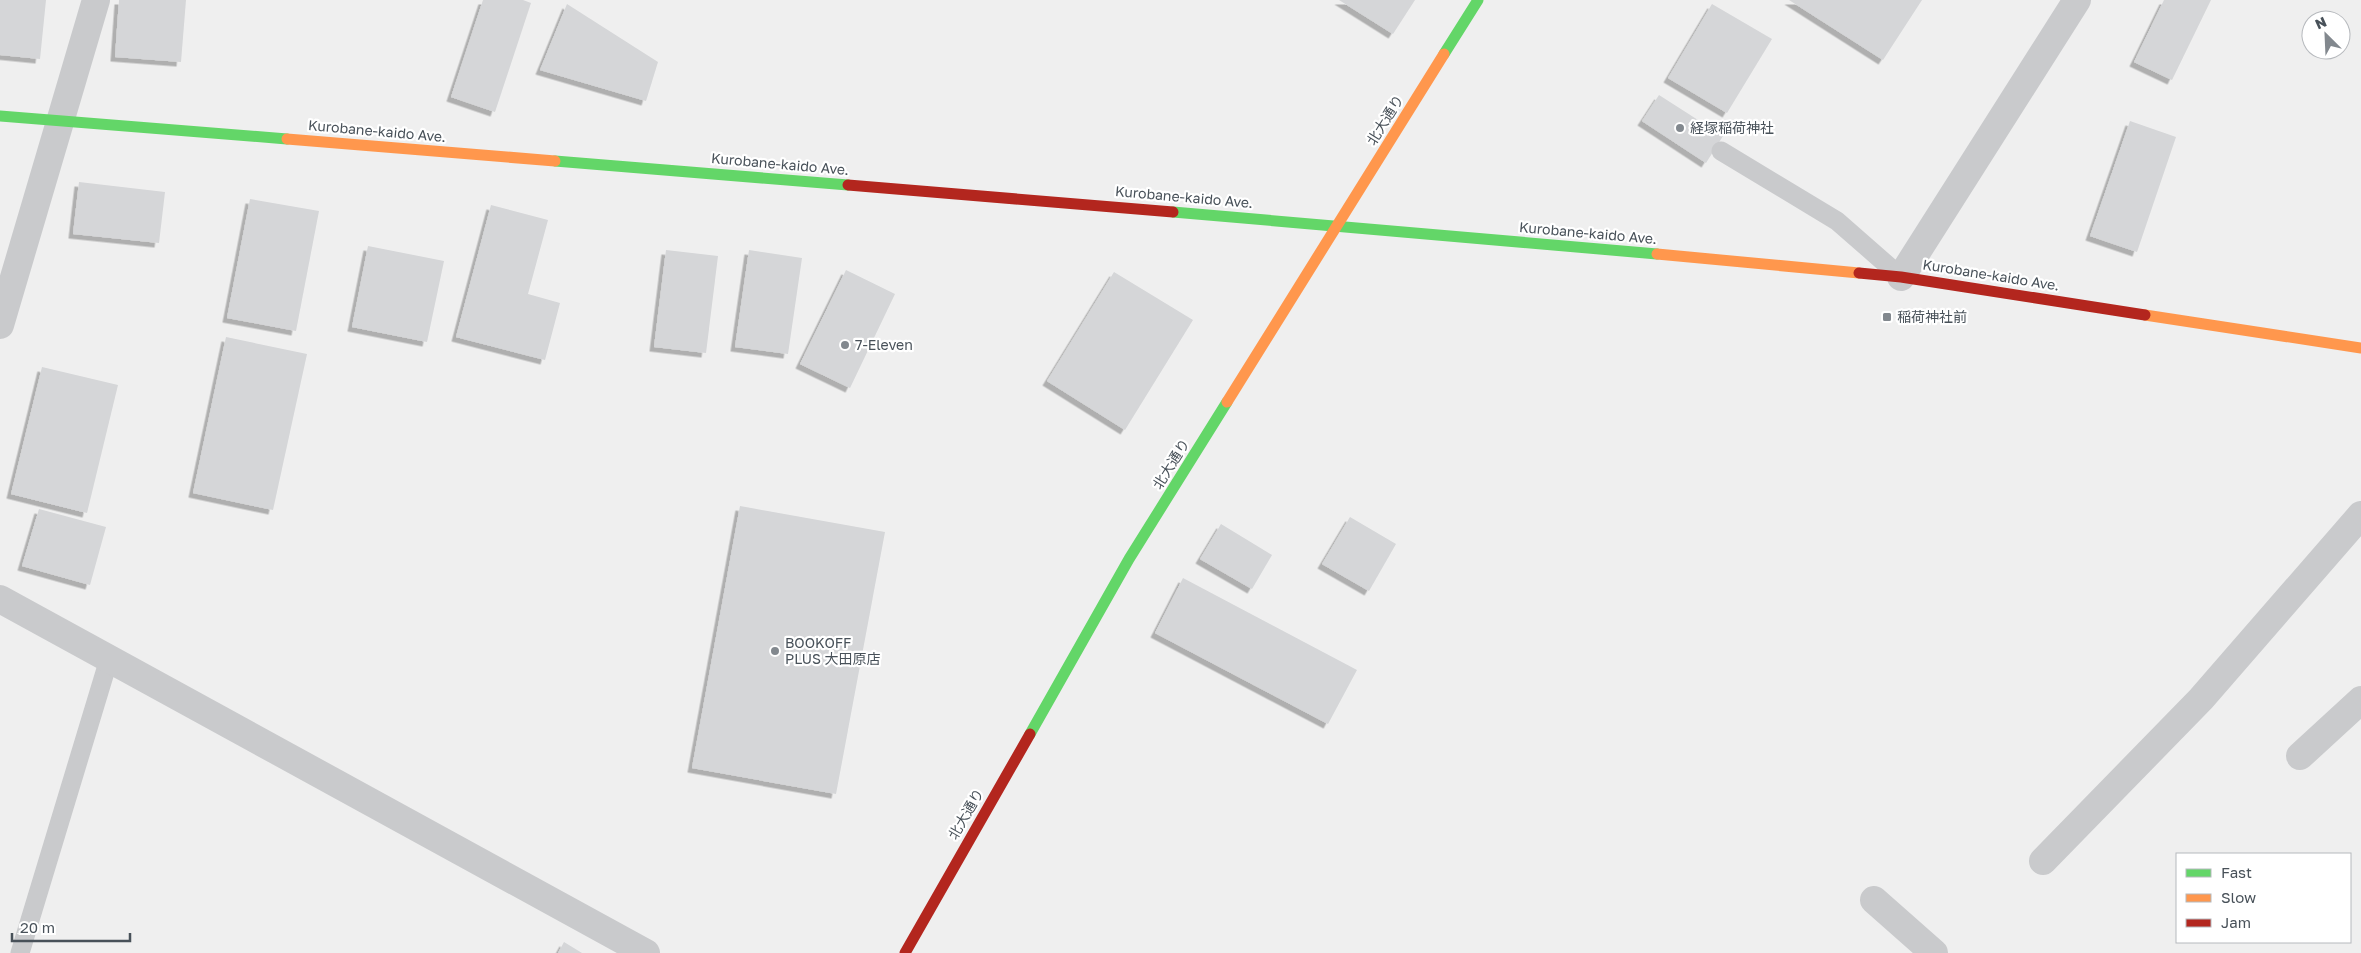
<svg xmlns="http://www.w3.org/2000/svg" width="2361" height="953" font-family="'Golos Text','Noto Sans JP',sans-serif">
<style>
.building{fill:#d5d6d8;filter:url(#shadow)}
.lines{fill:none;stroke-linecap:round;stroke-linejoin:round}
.lane{stroke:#c9cacc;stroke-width:19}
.street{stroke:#c9cacc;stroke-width:28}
.fast{stroke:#63d668;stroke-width:11}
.slow{stroke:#ff974d;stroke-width:11}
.jam{stroke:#b3261e;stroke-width:11}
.poi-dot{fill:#82888e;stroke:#fff;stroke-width:2}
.labels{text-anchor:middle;stroke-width:4.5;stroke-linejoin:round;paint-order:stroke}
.street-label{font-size:14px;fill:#485159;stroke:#fff}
.poi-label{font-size:14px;fill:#485159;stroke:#fff;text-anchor:start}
</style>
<defs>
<filter id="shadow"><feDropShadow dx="-4.5" dy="4.5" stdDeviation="0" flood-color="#0004"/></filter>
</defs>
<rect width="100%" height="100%" fill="#efefef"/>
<!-- building -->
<g class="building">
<path d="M0,0H46L40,59L0,55Z"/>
<path d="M119,0H186L181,62L115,57Z"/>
<path d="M483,0H523L531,3L495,112L451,97Z"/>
<path d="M1339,0H1415L1393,34Z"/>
<path d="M1789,0H1922L1883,60Z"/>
<path d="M2164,0H2211L2172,80L2134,62Z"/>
<path d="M567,4L658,62L646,101L540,70Z"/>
<path d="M1712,4L1772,39L1727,113L1668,78Z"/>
<path d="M1659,95L1723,136L1706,163L1642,121Z"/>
<path d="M2130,121L2176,137L2137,252L2090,236Z"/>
<path d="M79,182L165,192L159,243L73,234Z"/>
<path d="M250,199L319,211L296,331L227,318Z"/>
<path d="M491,205L548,220L528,294L560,303L545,360L456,337Z"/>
<path d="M368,246L444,261L427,342L352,327Z"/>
<path d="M666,250L718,256L706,353L654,347Z"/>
<path d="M749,250L802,258L788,354L735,347Z"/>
<path d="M846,270L895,294L850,388L800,364Z"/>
<path d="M1114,272L1193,320L1125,430L1047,381Z"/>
<path d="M226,337L307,354L273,510L193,493Z"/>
<path d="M42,367L118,385L87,513L11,494Z"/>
<path d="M740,506L885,532L836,794L692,768Z"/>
<path d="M39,509L106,527L90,585L22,566Z"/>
<path d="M1350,517L1396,544L1369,591L1322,564Z"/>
<path d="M1221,524L1272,555L1252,589L1200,559Z"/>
<path d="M1183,578L1357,670L1328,724L1155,633Z"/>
<path d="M564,942L582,953H558Z"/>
</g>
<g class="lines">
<!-- lane -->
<g class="lane">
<path d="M1721,151L1837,221L1901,277"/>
<path d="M20,953L109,659"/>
</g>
<!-- street -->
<g class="street">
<path d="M1901,277L2077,0"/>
<path d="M0,325L96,0"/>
<path d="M0,599L646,953"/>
<path d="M2300,756L2361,700"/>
<path d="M2043,861L2201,699L2361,515"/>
<path d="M1874,900L1934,953"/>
</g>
<!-- fast -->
<g class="fast">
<path d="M1444,54L1478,0"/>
<path d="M0,116L287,139"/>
<path d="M555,161L848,185"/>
<path d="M1173,212L1657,254"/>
<path d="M1030,734L1129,559L1227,402"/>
</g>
<!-- slow -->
<g class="slow">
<path d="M287,139L555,161"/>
<path d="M1657,254L1859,273"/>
<path d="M2145,315L2361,348"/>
<path d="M1227,402L1444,54"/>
</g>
<!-- jam -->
<g class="jam">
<path d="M848,185L1173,212"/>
<path d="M1859,273L1901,277L2145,315"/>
<path d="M905,953L1030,734"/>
</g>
</g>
<!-- markers -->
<g class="poi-dot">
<circle cx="1680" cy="128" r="5"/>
<rect x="1882" y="312" width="10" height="10" rx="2.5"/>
<circle cx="845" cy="345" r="5"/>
<circle cx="775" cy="651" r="5"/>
</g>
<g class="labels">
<!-- street labels -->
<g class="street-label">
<text transform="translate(1385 120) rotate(-58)" y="5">北大通り</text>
<text transform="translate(377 131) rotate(5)" y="5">Kurobane-kaido Ave.</text>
<text transform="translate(780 164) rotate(5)" y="5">Kurobane-kaido Ave.</text>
<text transform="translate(1184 197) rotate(5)" y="5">Kurobane-kaido Ave.</text>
<text transform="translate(1588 233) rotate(5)" y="5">Kurobane-kaido Ave.</text>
<text transform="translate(1991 275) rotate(9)" y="5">Kurobane-kaido Ave.</text>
<text transform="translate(1171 464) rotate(-58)" y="5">北大通り</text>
<text transform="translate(966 814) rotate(-60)" y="5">北大通り</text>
</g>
<!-- poi labels -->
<g class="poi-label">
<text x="1690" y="133">経塚稲荷神社</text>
<text x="1897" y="322">稲荷神社前</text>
<text x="855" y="350">7-Eleven</text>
<text x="785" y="648">BOOKOFF<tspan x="785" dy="16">PLUS 大田原店</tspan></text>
</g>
</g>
<!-- legend -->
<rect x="2176" y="853" width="175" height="90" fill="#ffffff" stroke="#b6b9bd"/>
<rect x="2186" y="869" width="25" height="8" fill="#63d668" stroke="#b6b9bd"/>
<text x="2221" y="878" font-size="15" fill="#485159">Fast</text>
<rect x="2186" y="894" width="25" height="8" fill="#ff974d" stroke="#b6b9bd"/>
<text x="2221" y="903" font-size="15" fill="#485159">Slow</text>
<rect x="2186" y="919" width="25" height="8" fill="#b3261e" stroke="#b6b9bd"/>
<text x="2221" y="928" font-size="15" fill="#485159">Jam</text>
<!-- north arrow -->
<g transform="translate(2326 35) rotate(336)"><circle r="24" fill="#ffffff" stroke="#b6b9bd"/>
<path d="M0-4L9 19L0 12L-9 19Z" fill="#82888e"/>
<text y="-8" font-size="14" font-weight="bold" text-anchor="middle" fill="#485159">N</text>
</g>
<!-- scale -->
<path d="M12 933v8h118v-8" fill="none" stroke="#485159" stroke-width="2.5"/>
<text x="20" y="933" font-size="15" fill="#485159" stroke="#ffffff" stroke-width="4" paint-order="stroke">20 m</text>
</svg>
